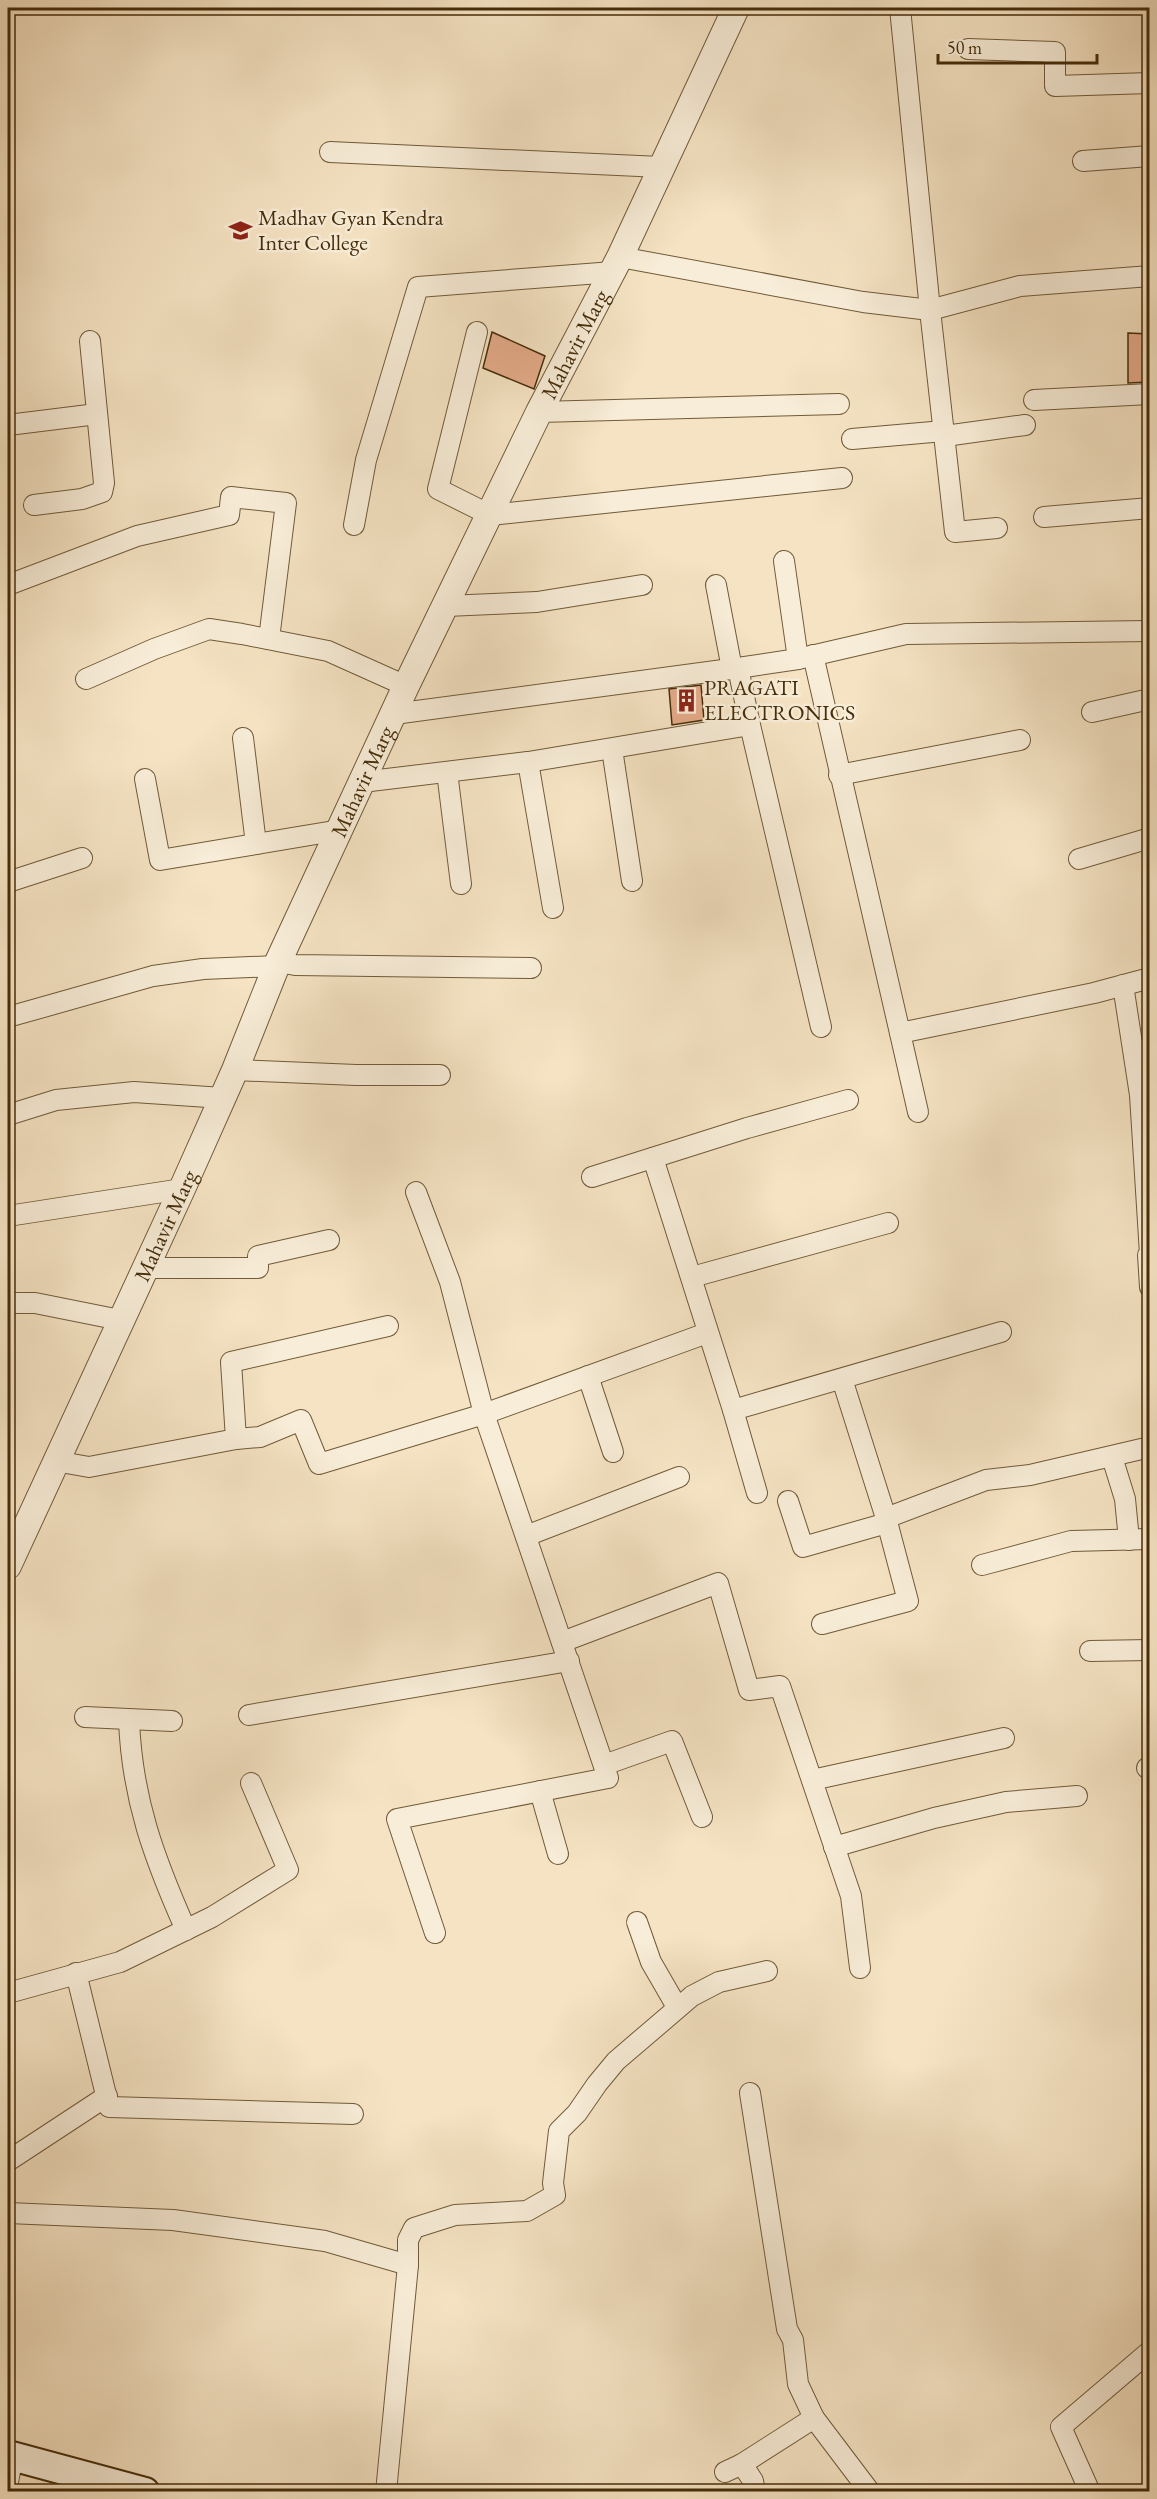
<svg xmlns="http://www.w3.org/2000/svg" width="1157" height="2499" font-family="'EB Garamond',serif">
<style>
.building{fill:#e5ab8a;stroke:#452d0a;stroke-width:1.5}
.lines{fill:none;stroke-linecap:round;stroke-linejoin:round}
.minor-casing{stroke:#715a38;stroke-width:22}
.tertiary-casing{stroke:#715a38;stroke-width:28}
.secondary-casing{stroke:#452d0a;stroke-width:32}
.minor{stroke:#f8edd8;stroke-width:20}
.tertiary{stroke:#f8edd8;stroke-width:26}
.secondary{stroke:#f8edd8;stroke-width:28}
.labels{text-anchor:middle;stroke-width:5;stroke-linejoin:round;paint-order:stroke}
.poi-label{font-size:22px;fill:#452d0a;stroke:#f8edd8;text-anchor:start}
.street-label{font-size:22px;fill:#452d0a;stroke:#f8edd8}
</style>
<rect width="100%" height="100%" fill="#f5e3c3"/>
<filter id="stains"><feTurbulence type="fractalNoise" baseFrequency=".00333" numOctaves="4"/><feColorMatrix values="0 0 0 0 .2 0 0 0 0 .09 0 0 0 0 .02 0 0 0 .5 -.17"/></filter>
<radialGradient id="worn" r=".72"><stop offset=".6" stop-color="#630" stop-opacity="0"/><stop offset="1" stop-color="#630" stop-opacity=".3"/></radialGradient>
<!-- building -->
<g class="building">
<path d="M492,332L545,356L534,389L483,368Z"/>
<path d="M1128,333L1149,334V382L1128,383Z"/>
<path d="M701,685L704,720L672,725L669,689Z"/>
</g>
<g class="lines">
<defs>
<g id="minor">
<path d="M900,8L930,310L955,532L997,528"/>
<path d="M968,49L1055,52V86L1150,83"/>
<path d="M330,152L661,167"/>
<path d="M1083,161L1150,156"/>
<path d="M620,257L863,302L930,310L1020,286L1150,276"/>
<path d="M477,332L438,489L490,515L842,478"/>
<path d="M1034,400L1150,394"/>
<path d="M539,412L839,404"/>
<path d="M8,425L97,414"/>
<path d="M945,436L1025,425"/>
<path d="M852,439L944,431"/>
<path d="M34,505L82,499L102,492L104,483L90,341"/>
<path d="M1044,517L1150,508"/>
<path d="M354,525L366,460L418,287L613,272"/>
<path d="M784,561L798,659"/>
<path d="M8,585L137,536L229,515L231,497L286,503L269,639"/>
<path d="M716,585L732,669"/>
<path d="M446,606L537,602L642,585"/>
<path d="M813,655L900,1033L1094,993L1150,978"/>
<path d="M738,668L750,725"/>
<path d="M86,679L154,649L209,629L242,634L328,651L406,686"/>
<path d="M1092,712L1150,699"/>
<path d="M394,714L738,668L798,659L906,634L1150,631"/>
<path d="M243,738L256,844"/>
<path d="M612,749L632,881"/>
<path d="M528,762L553,908"/>
<path d="M447,772L461,884"/>
<path d="M839,775L1020,740"/>
<path d="M145,779L160,860L340,830"/>
<path d="M362,782L528,762L750,725L821,1027"/>
<path d="M1079,859L1150,838"/>
<path d="M8,882L82,858"/>
<path d="M278,962L295,965L531,968"/>
<path d="M1123,985L1140,1095L1150,1254"/>
<path d="M8,1017L153,976L203,969L277,966"/>
<path d="M900,1033L918,1112"/>
<path d="M235,1070L356,1075H440"/>
<path d="M8,1115L56,1100L134,1092L223,1098"/>
<path d="M653,1158L733,1410L1001,1332"/>
<path d="M592,1177L747,1128L848,1100"/>
<path d="M416,1192L450,1282L484,1414L608,1778L397,1819L435,1933"/>
<path d="M8,1216L182,1189"/>
<path d="M1148,1255L1150,1287"/>
<path d="M144,1268H258V1256L329,1240"/>
<path d="M692,1277L888,1223"/>
<path d="M8,1303H35L120,1320"/>
<path d="M588,1376L613,1452"/>
<path d="M733,1410L757,1493"/>
<path d="M236,1439L231,1362L388,1326"/>
<path d="M1112,1457L1125,1499L1129,1540"/>
<path d="M55,1461L89,1467L236,1439L260,1437L301,1420L319,1464L484,1414L707,1333"/>
<path d="M788,1501L803,1547L887,1523"/>
<path d="M886,1518L986,1480L1030,1475L1150,1447"/>
<path d="M526,1536L679,1477"/>
<path d="M982,1565L1071,1541L1150,1539"/>
<path d="M822,1624L908,1601L886,1518L842,1379"/>
<path d="M562,1642L718,1583L749,1690L780,1686L851,1896L860,1968"/>
<path d="M1090,1651L1150,1650"/>
<path d="M249,1715L569,1661"/>
<path d="M85,1717L172,1721"/>
<path d="M129,1720C132,1799 154,1858 186,1930"/>
<path d="M604,1765L672,1741L702,1817"/>
<path d="M1147,1768H1150"/>
<path d="M812,1780L1004,1738"/>
<path d="M540,1791L558,1854"/>
<path d="M834,1847L934,1818L1006,1802L1077,1796"/>
<path d="M637,1922L651,1962L677,2007"/>
<path d="M76,1973L109,2107L353,2114"/>
<path d="M8,1993L120,1962L212,1917L288,1870L251,1783"/>
<path d="M750,2093L787,2329L793,2340L798,2384L814,2418L870,2492"/>
<path d="M8,2161L107,2096"/>
<path d="M8,2213L173,2220L325,2241L408,2265"/>
<path d="M742,2464L753,2481L755,2492"/>
<path d="M725,2472L742,2464L814,2418"/>
<path d="M8,2482L13,2456"/>
<path d="M386,2492L408,2265V2240L414,2228L455,2215L527,2211L555,2195L553,2183L559,2131L577,2113L597,2084L616,2061L692,1996L719,1982L767,1971"/>
<path d="M1090,2492L1061,2427L1150,2351"/>
</g>
<g id="tertiary">
<path id="s1" d="M8,1566L182,1189L235,1070L278,962L406,686L539,412L620,257L736,8"/>
</g>
<path id="secondary" d="M8,2455L145,2492"/>
</defs>
<!-- minor casing -->
<use href="#minor" class="minor-casing"/>
<!-- tertiary casing -->
<use href="#tertiary" class="tertiary-casing"/>
<!-- secondary casing -->
<use href="#secondary" class="secondary-casing"/>
<!-- minor -->
<use href="#minor" class="minor"/>
<!-- tertiary -->
<use href="#tertiary" class="tertiary"/>
<!-- secondary -->
<use href="#secondary" class="secondary"/>
</g>
<!-- icons -->
<defs>
<symbol id="university-bare" viewBox="-9 -9 18 18"><path d="M0-5L7-2L0 1L-7-2ZM-4 1L0 2.5L4 1V4Q0 6-4 4Z" fill="#8f2418" stroke="#f8edd8" stroke-width="2.5" paint-order="stroke"/></symbol>
<symbol id="building-bare" viewBox="-9 -9 18 18"><path d="M-4-6H4V6H1V3H-1V6H-4ZM-2.5-4.3h1.7v1.8h-1.7ZM.8-4.3h1.7v1.8H.8ZM-2.5-1h1.7V.8h-1.7ZM.8-1h1.7V.8H.8Z" fill="#8f2418" stroke="#f8edd8" stroke-width="2.5" paint-order="stroke"/></symbol>
</defs>
<g fill-rule="evenodd">
<use href="#university-bare" x="224" y="214" width="33" height="33"/>
<use href="#building-bare" x="670" y="684" width="33" height="33"/>
</g>
<g class="labels">
<!-- poi labels -->
<g class="poi-label">
<text x="258" y="225">Madhav Gyan Kendra<tspan x="258" dy="25">Inter College</tspan></text>
<text x="704" y="695">PRAGATI<tspan x="704" dy="25">ELECTRONICS</tspan></text>
</g>
<!-- street labels -->
<g class="street-label">
<text dy="8" stroke="none"><textPath href="#s1" startOffset="1347">Mahavir Marg</textPath></text>
<text dy="8" stroke="none"><textPath href="#s1" startOffset="861">Mahavir Marg</textPath></text>
<text dy="8" stroke="none"><textPath href="#s1" startOffset="375">Mahavir Marg</textPath></text>
</g>
</g>
<!-- margin -->
<rect width="1157" height="2499" fill="none" stroke="#f5e3c3" stroke-width="30"/>
<rect x="9" y="9" width="1139" height="2481" fill="none" stroke="#452d0a" stroke-width="3"/>
<rect x="15" y="15" width="1127" height="2469" fill="none" stroke="#452d0a" stroke-width="1.5"/>
<!-- scale -->
<path d="M938 54v9h159v-9" fill="none" stroke="#452d0a" stroke-width="3"/>
<text x="947" y="54" font-size="18" fill="#452d0a" stroke="#f8edd8" stroke-width="4.5" paint-order="stroke">50 m</text>
<rect width="100%" height="100%" filter="url(#stains)"/>
<rect width="100%" height="100%" fill="url(#worn)"/>
</svg>
